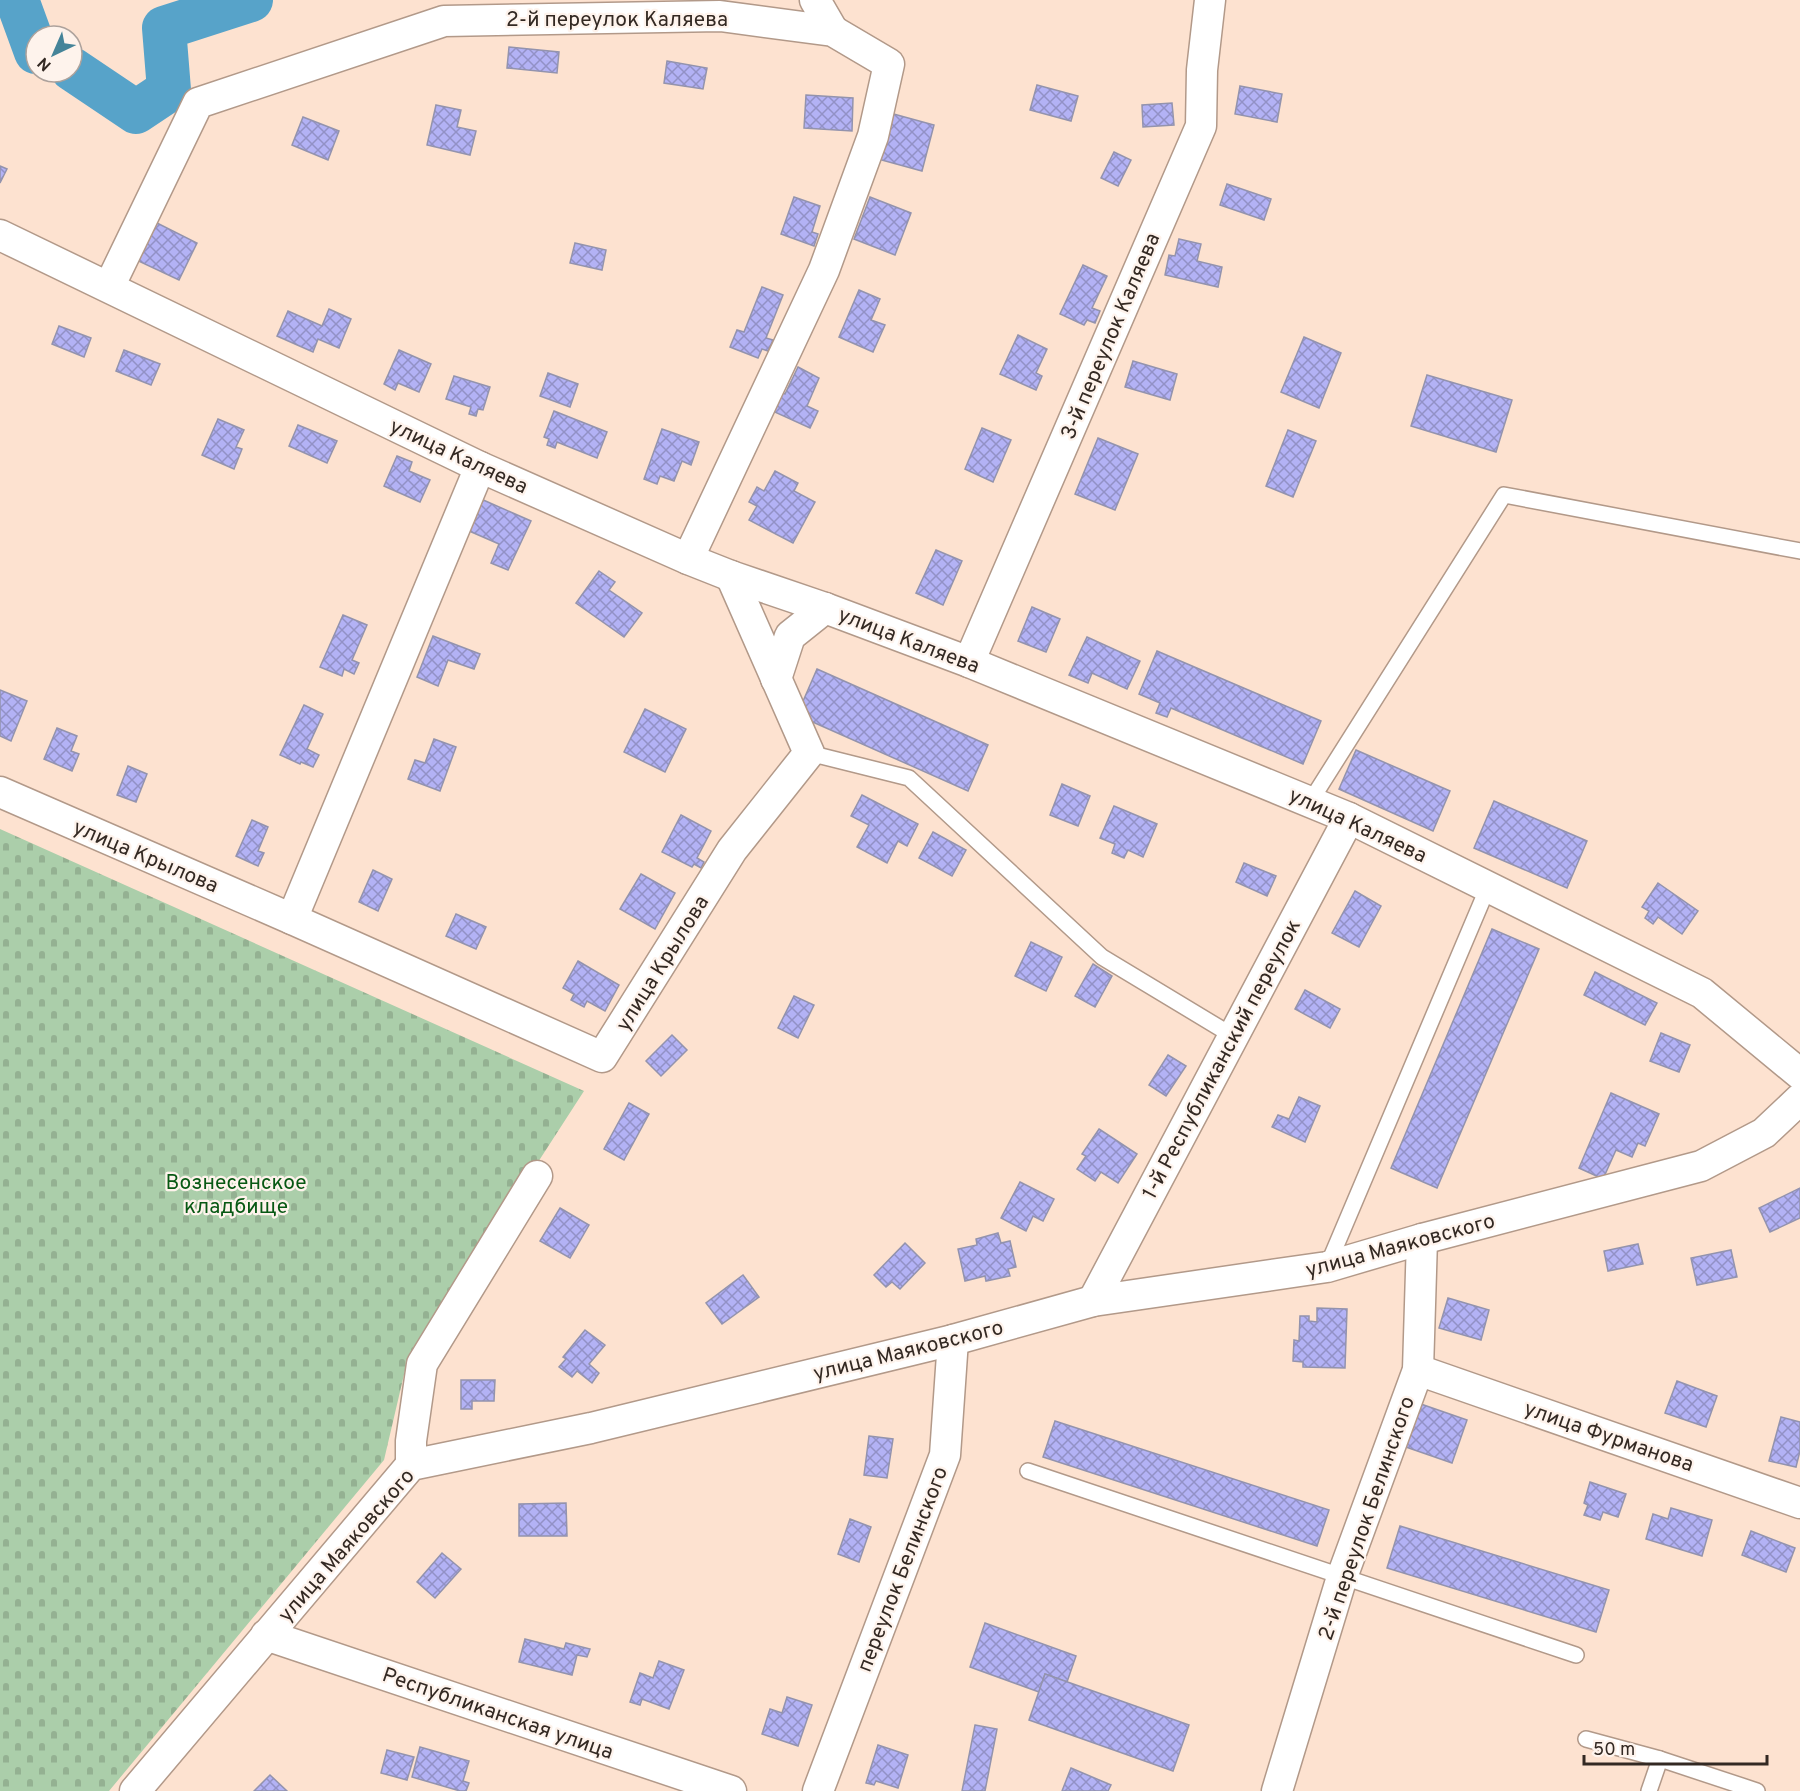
<svg xmlns="http://www.w3.org/2000/svg" width="1800" height="1791" font-family="Overpass,sans-serif">
<style>
.cemetery{fill:url(#cemetery-stones)}
.lines{fill:none;stroke-linecap:round;stroke-linejoin:round}
.river{stroke:#57a3c9;stroke-width:44}
.building{fill:url(#building-cross-hatch);stroke:#9393ad;stroke-width:1.5}
.service-casing{stroke:#b29989;stroke-width:18}
.minor-casing{stroke:#b29989;stroke-width:33}
.service{stroke:#fff;stroke-width:15}
.minor{stroke:#fff;stroke-width:30}
.labels{text-anchor:middle;stroke-width:4.5;stroke-linejoin:round;paint-order:stroke}
.street-label{font-size:21px;fill:#332923;stroke:#fef3ec}
.park-label{font-size:21px;fill:#075813;stroke:#fef3ec}
</style>
<defs>
<pattern id="cemetery-stones" width="16" height="16" patternUnits="userSpaceOnUse" patternTransform="scale(1.5)"><rect width="16" height="16" fill="#abceaa"/><path d="M2 7V4a2 2 0 0 1 4 0v3zM10 15v-3a2 2 0 0 1 4 0v3z" fill="#94b192"/></pattern>
<pattern id="building-cross-hatch" width="8" height="8" patternUnits="userSpaceOnUse" patternTransform="scale(1.5)"><rect width="8" height="8" fill="#b3b2f5"/><path d="M0 0l8 8M0 8l8-8" fill="none" stroke="#9291c6"/></pattern>
</defs>
<rect width="100%" height="100%" fill="#fde2d0"/>
<!-- cemetery -->
<path class="cemetery" d="M0,829L584,1091L406,1366L384,1460L109,1791H0Z"/>
<g class="lines">
<!-- river -->
<g class="river">
<path d="M17,0L36,52"/>
<path d="M72,69L136,112L169,90L164,28L251,0"/>
</g>
</g>
<!-- building -->
<g class="building">
<path d="M509,47L559,52L557,73L507,68Z"/>
<path d="M667,61L707,68L703,89L664,83Z"/>
<path d="M1037,85L1078,96L1071,121L1030,110Z"/>
<path d="M1240,86L1282,94L1277,122L1235,114Z"/>
<path d="M806,95L853,98L852,131L804,128Z"/>
<path d="M1172,103L1174,125L1143,127L1142,105Z"/>
<path d="M436,105L461,110L457,127L476,131L470,155L427,145Z"/>
<path d="M890,113L934,125L922,171L878,159Z"/>
<path d="M303,117L339,131L328,160L292,145Z"/>
<path d="M1114,152L1131,160L1118,186L1101,178Z"/>
<path d="M0,166L7,169L0,183Z"/>
<path d="M1227,184L1271,199L1264,220L1220,205Z"/>
<path d="M794,197L820,206L812,232L818,234L814,246L781,234Z"/>
<path d="M870,197L911,213L895,255L854,239Z"/>
<path d="M151,220L197,243L179,280L132,258Z"/>
<path d="M1179,239L1201,244L1197,261L1222,267L1218,287L1165,275L1169,255L1175,256Z"/>
<path d="M575,243L606,250L602,270L570,263Z"/>
<path d="M1083,265L1107,276L1092,308L1100,311L1095,323L1087,320L1084,325L1060,314Z"/>
<path d="M762,287L783,295L766,338L773,340L768,351L762,349L758,358L730,347L737,330L744,332Z"/>
<path d="M859,290L880,299L871,320L885,325L873,352L839,337Z"/>
<path d="M329,309L351,319L339,348L318,339L313,352L277,336L288,311L322,326Z"/>
<path d="M59,326L91,338L84,357L52,344Z"/>
<path d="M1018,335L1047,349L1036,373L1042,376L1036,390L1000,374Z"/>
<path d="M1304,337L1341,353L1319,408L1281,392Z"/>
<path d="M124,350L160,364L151,385L116,371Z"/>
<path d="M399,350L431,364L419,392L398,383L395,390L384,384Z"/>
<path d="M1133,361L1177,374L1170,400L1125,387Z"/>
<path d="M798,367L819,378L807,406L818,411L810,428L768,409L777,390L785,394Z"/>
<path d="M548,373L578,384L570,407L540,396Z"/>
<path d="M1427,375L1512,400L1496,452L1411,426Z"/>
<path d="M454,376L490,387L483,410L478,409L476,416L469,414L471,407L446,399Z"/>
<path d="M554,411L607,432L597,458L557,442L555,448L547,445L549,439L544,437Z"/>
<path d="M218,419L244,430L236,447L242,449L234,469L202,455Z"/>
<path d="M298,425L337,441L327,463L289,446Z"/>
<path d="M982,428L1011,440L993,482L965,469Z"/>
<path d="M662,429L699,442L691,465L682,461L674,481L660,476L657,484L644,479Z"/>
<path d="M1288,430L1316,441L1293,497L1266,486Z"/>
<path d="M1098,438L1138,454L1115,510L1075,494Z"/>
<path d="M397,456L412,462L409,471L430,480L420,502L384,486Z"/>
<path d="M775,471L798,483L794,491L815,502L793,543L749,520L757,506L749,502L757,487L764,491Z"/>
<path d="M481,499L531,521L508,570L491,563L499,544L467,530Z"/>
<path d="M936,550L962,561L943,605L916,593Z"/>
<path d="M599,571L615,582L609,590L642,613L624,637L576,603Z"/>
<path d="M1032,607L1060,619L1046,652L1018,641Z"/>
<path d="M343,615L367,625L352,660L359,663L354,674L344,669L342,676L320,667Z"/>
<path d="M433,636L480,654L474,669L448,660L438,686L417,677Z"/>
<path d="M1087,637L1140,661L1127,689L1092,673L1088,683L1069,675Z"/>
<path d="M1157,651L1321,721L1303,764L1171,708L1167,717L1156,713L1160,703L1139,694Z"/>
<path d="M817,669L988,745L968,791L797,715Z"/>
<path d="M0,690L27,701L11,741L0,736Z"/>
<path d="M304,705L323,714L307,749L319,755L313,767L301,762L300,764L280,755Z"/>
<path d="M645,709L686,729L665,772L624,752Z"/>
<path d="M57,728L77,736L71,751L79,754L72,771L44,759Z"/>
<path d="M434,739L456,747L440,791L408,779L415,760L425,763Z"/>
<path d="M1356,750L1450,791L1433,831L1339,789Z"/>
<path d="M128,766L147,774L136,802L117,795Z"/>
<path d="M1062,784L1090,796L1078,826L1050,815Z"/>
<path d="M862,795L918,824L907,846L898,841L887,863L857,847L869,825L851,816Z"/>
<path d="M1494,801L1587,841L1567,888L1474,848Z"/>
<path d="M1114,806L1157,824L1143,857L1128,850L1124,858L1112,853L1115,844L1100,838Z"/>
<path d="M681,815L711,831L697,858L704,862L701,868L694,864L692,867L662,852Z"/>
<path d="M252,820L268,827L258,851L264,853L258,866L236,856Z"/>
<path d="M933,832L966,850L952,876L919,858Z"/>
<path d="M1244,863L1276,876L1267,896L1236,882Z"/>
<path d="M373,870L392,879L378,911L359,902Z"/>
<path d="M641,874L675,893L655,929L620,909Z"/>
<path d="M1658,883L1698,911L1682,934L1658,917L1653,924L1645,918L1649,911L1642,907Z"/>
<path d="M1355,891L1381,906L1359,947L1332,933Z"/>
<path d="M456,914L486,927L476,949L446,936Z"/>
<path d="M1492,929L1539,949L1437,1188L1391,1168Z"/>
<path d="M1031,942L1062,957L1046,991L1015,976Z"/>
<path d="M578,961L619,985L605,1011L587,1001L584,1007L571,1000L574,994L563,988Z"/>
<path d="M1093,964L1112,976L1095,1007L1075,996Z"/>
<path d="M1595,972L1657,1003L1645,1025L1584,995Z"/>
<path d="M1305,990L1340,1009L1330,1028L1295,1009Z"/>
<path d="M794,996L814,1005L798,1038L778,1028Z"/>
<path d="M1661,1033L1690,1045L1679,1072L1650,1061Z"/>
<path d="M672,1035L687,1050L661,1076L646,1061Z"/>
<path d="M1168,1055L1186,1066L1166,1096L1149,1085Z"/>
<path d="M1611,1093L1659,1114L1645,1146L1638,1143L1632,1157L1616,1150L1603,1179L1579,1168Z"/>
<path d="M1299,1097L1320,1106L1305,1142L1272,1127L1278,1115L1289,1119Z"/>
<path d="M629,1103L649,1114L624,1160L604,1149Z"/>
<path d="M1099,1129L1137,1154L1118,1183L1101,1172L1095,1181L1077,1169L1086,1156L1082,1154Z"/>
<path d="M1020,1182L1054,1199L1043,1221L1033,1216L1026,1231L1001,1218Z"/>
<path d="M1800,1188V1218L1770,1232L1759,1208Z"/>
<path d="M560,1208L589,1225L570,1258L540,1241Z"/>
<path d="M998,1233L1001,1243L1010,1241L1016,1267L1008,1269L1010,1276L986,1281L985,1276L965,1281L958,1249L977,1245L976,1239Z"/>
<path d="M905,1243L925,1263L900,1289L892,1282L886,1287L874,1275Z"/>
<path d="M1638,1244L1643,1264L1608,1271L1604,1251Z"/>
<path d="M1731,1250L1737,1277L1697,1285L1691,1258Z"/>
<path d="M743,1275L759,1297L722,1324L706,1303Z"/>
<path d="M1448,1298L1489,1310L1481,1340L1439,1328Z"/>
<path d="M1317,1308L1347,1309L1345,1368L1303,1367V1362L1293,1361L1294,1340L1299,1341L1300,1316H1309V1321L1317,1322Z"/>
<path d="M585,1330L605,1345L589,1364L599,1373L592,1383L577,1371L572,1377L559,1367L566,1359L563,1357Z"/>
<path d="M461,1380H495L494,1401H472V1409H461Z"/>
<path d="M1677,1381L1717,1396L1706,1427L1665,1413Z"/>
<path d="M1418,1403L1467,1420L1452,1463L1403,1446Z"/>
<path d="M1781,1417L1800,1422V1451L1796,1467L1769,1461Z"/>
<path d="M1055,1421L1329,1510L1317,1546L1043,1457Z"/>
<path d="M869,1436L893,1439L887,1478L864,1475Z"/>
<path d="M1590,1482L1626,1494L1618,1517L1603,1512L1600,1520L1584,1515L1588,1505L1584,1503Z"/>
<path d="M566,1503L567,1536H519V1504Z"/>
<path d="M1671,1508L1712,1520L1702,1556L1646,1539L1653,1514L1668,1519Z"/>
<path d="M850,1519L871,1527L859,1562L838,1554Z"/>
<path d="M1400,1526L1609,1590L1596,1632L1387,1568Z"/>
<path d="M1751,1531L1795,1548L1786,1572L1742,1555Z"/>
<path d="M442,1553L461,1569L435,1598L417,1582Z"/>
<path d="M985,1623L1076,1656L1067,1682L1045,1674L1039,1692L970,1667Z"/>
<path d="M525,1639L564,1649L566,1643L590,1649L587,1657L577,1655L572,1675L519,1662Z"/>
<path d="M659,1661L684,1670L669,1709L642,1699L640,1705L630,1702L640,1673L653,1678Z"/>
<path d="M1045,1674L1189,1725L1173,1771L1029,1720Z"/>
<path d="M787,1697L812,1705L798,1746L762,1734L770,1709L782,1713Z"/>
<path d="M975,1725L997,1729L985,1791H962Z"/>
<path d="M878,1745L908,1755L898,1788L876,1781L874,1785L866,1783Z"/>
<path d="M420,1747L469,1761L463,1781L469,1783L466,1791H460L412,1777Z"/>
<path d="M387,1750L414,1757L407,1780L381,1773Z"/>
<path d="M1071,1768L1111,1785L1108,1791H1062Z"/>
<path d="M270,1775L287,1791H254Z"/>
</g>
<g class="lines">
<defs>
<g id="service">
<path d="M809,753L909,778L1102,957L1233,1036"/>
<path d="M1310,802L1504,495L1800,551"/>
<path d="M1327,1267L1488,887"/>
<path d="M1028,1471L1576,1655"/>
<path d="M1586,1739L1660,1759L1757,1791"/>
<path d="M1649,1791L1660,1759"/>
</g>
<g id="minor">
<path d="M815,0L833,31"/>
<path d="M0,235L480,467L688,559L731,576L825,608L969,662L1349,818L1702,993L1800,1074"/>
<path d="M109,287L198,103L444,21L720,16L833,31L889,64L873,136L824,270L688,559"/>
<path d="M969,662L1201,126L1202,70L1210,0"/>
<path d="M776,679L790,636L825,608"/>
<path d="M0,792L292,919L602,1057L732,850L809,753L731,576"/>
<path d="M292,919L480,467"/>
<path d="M1093,1301L1349,818"/>
<path d="M1418,1370L1800,1503"/>
<path d="M411,1465V1441L422,1364L537,1176"/>
<path d="M266,1635L731,1791"/>
<path d="M135,1791L411,1465L591,1428L953,1340L1093,1301L1327,1267L1422,1239L1701,1166L1764,1133L1800,1099"/>
<path d="M818,1791L945,1455L953,1340"/>
<path d="M1277,1791L1342,1577L1418,1370L1422,1239"/>
</g>
</defs>
<!-- service casing -->
<use href="#service" class="service-casing"/>
<!-- minor casing -->
<use href="#minor" class="minor-casing"/>
<!-- service -->
<use href="#service" class="service"/>
<!-- minor -->
<use href="#minor" class="minor"/>
</g>
<g class="labels">
<!-- street labels -->
<g class="street-label">
<text x="617" y="26">2-й переулок Каляева</text>
<text transform="translate(1110 336) rotate(-67)" y="7">3-й переулок Каляева</text>
<text transform="translate(459 456) rotate(25)" y="7">улица Каляева</text>
<text transform="translate(909 640) rotate(21)" y="7">улица Каляева</text>
<text transform="translate(1358 825) rotate(25)" y="7">улица Каляева</text>
<text transform="translate(146 856) rotate(23)" y="7">улица Крылова</text>
<text transform="translate(662 963) rotate(-58)" y="7">улица Крылова</text>
<text transform="translate(1221 1059) rotate(-62)" y="7">1-й Республиканский переулок</text>
<text transform="translate(1400 1245) rotate(-15)" y="7">улица Маяковского</text>
<text transform="translate(908 1350) rotate(-14)" y="7">улица Маяковского</text>
<text transform="translate(1609 1436) rotate(19)" y="7">улица Фурманова</text>
<text transform="translate(1366 1518) rotate(-71)" y="7">2-й переулок Белинского</text>
<text transform="translate(346 1545) rotate(-49)" y="7">улица Маяковского</text>
<text transform="translate(902 1569) rotate(-69)" y="7">переулок Белинского</text>
<text transform="translate(498 1713) rotate(19)" y="7">Республиканская улица</text>
</g>
<!-- park labels -->
<g class="park-label">
<text x="236" y="1189">Вознесенское<tspan x="236" dy="24">кладбище</tspan></text>
</g>
</g>
<!-- north arrow -->
<g transform="translate(54 54) rotate(224)"><circle r="28" fill="#fef3ec" stroke="#ada29c" stroke-width="1.5"/>
<path d="M0-4.5L10 22L0 15L-10 22Z" fill="#458499"/>
<text y="-9" font-size="16" font-weight="bold" text-anchor="middle" fill="#332923">N</text>
</g>
<!-- scale -->
<path d="M1584 1755v9h183v-9" fill="none" stroke="#332923" stroke-width="3"/>
<text x="1593" y="1755" font-size="18" fill="#332923" stroke="#fef3ec" stroke-width="4.5" paint-order="stroke">50 m</text>
</svg>
